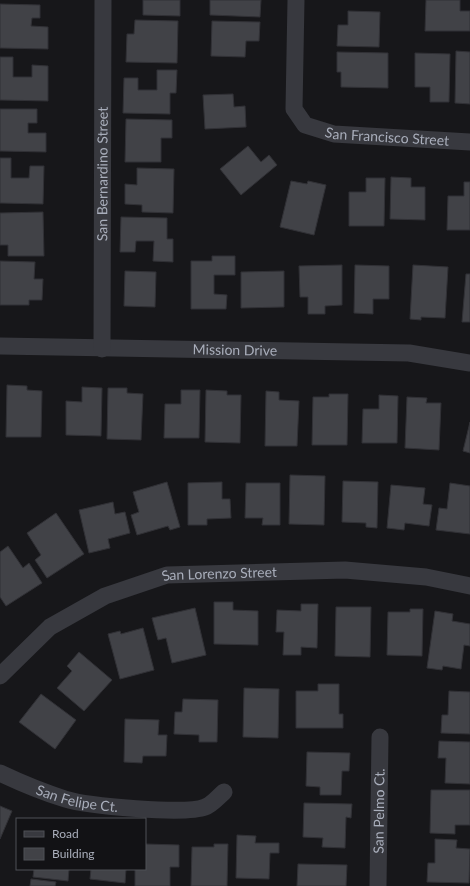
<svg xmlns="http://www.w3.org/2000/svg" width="470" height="886" font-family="Lato,sans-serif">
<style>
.building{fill:#414247;stroke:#313136}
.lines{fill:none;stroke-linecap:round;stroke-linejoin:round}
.street{stroke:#38393f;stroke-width:17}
.labels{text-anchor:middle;stroke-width:4;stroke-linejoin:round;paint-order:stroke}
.street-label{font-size:14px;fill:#a9aebb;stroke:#121215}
</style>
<rect width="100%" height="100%" fill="#17171a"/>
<!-- building -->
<g class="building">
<path d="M143,0H180V16L143,15Z"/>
<path d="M210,0H261L260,17L210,15Z"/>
<path d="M426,0H460V11H470V31H425Z"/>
<path d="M0,4L40,5V18H32L31,26L48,27V49L0,48Z"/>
<path d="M348,11L380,12L379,47L337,46L338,25H348Z"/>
<path d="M135,20L178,21L177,63L126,62L127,34H134Z"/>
<path d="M212,21L260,22L259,41H246L245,57L211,56Z"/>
<path d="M456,51L470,52V104L455,103Z"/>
<path d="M337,52L388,53V88L341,87V72H337Z"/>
<path d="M415,53L450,54L449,102H430V87H415Z"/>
<path d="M0,57H13V77H32V65L48,66V101L0,100Z"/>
<path d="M157,70H177L176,93H170V114L123,113L124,78H138V90H157Z"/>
<path d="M233,94L234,107L245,106L246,127L205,129L203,95Z"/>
<path d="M0,109H37V123H28V133H46V152L0,151Z"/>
<path d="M126,119L172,120V138H161V162H125Z"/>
<path d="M248,146L261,162L269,155L277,165L241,195L220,169Z"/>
<path d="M0,158H11V178H29L30,166H44L43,204L0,203Z"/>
<path d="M137,168L174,169L173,213L142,212V205L125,204V184L137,185Z"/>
<path d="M391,177L411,178V187H425V220L390,219Z"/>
<path d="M366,178H385L384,226H349V192H366Z"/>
<path d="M291,181L307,184L308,181L326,185L314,235L280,227Z"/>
<path d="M464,182H470V230H447L448,196H464Z"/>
<path d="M43,212L44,256H8V245H0V213Z"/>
<path d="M121,217L167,218V239H173V262L153,261L154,241H136L135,252H120Z"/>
<path d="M212,256H235V275H214V294L227,295L226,309H191V261H212Z"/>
<path d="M0,261L35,262L34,279H43L42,300H29V305H0Z"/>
<path d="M342,265V305L325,306V314H308V297H300L299,266Z"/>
<path d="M355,265L389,266V299H373V314L354,313Z"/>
<path d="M413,265L448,267L445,318L421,317V320L410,319Z"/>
<path d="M125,271L156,272L155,307L124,306Z"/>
<path d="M284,271V307L241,308V272Z"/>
<path d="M466,274H470V322H462Z"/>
<path d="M7,385L27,386V390L42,391L41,437H6Z"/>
<path d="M82,387L102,388L101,436L66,435V401L82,402Z"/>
<path d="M108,388H127V393L143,394L141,440L107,439Z"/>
<path d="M181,390H200L199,438H164L165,404H181Z"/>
<path d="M206,390L227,391V395H241L240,443L205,442Z"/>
<path d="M266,391L279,392V400L299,401L297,446H265Z"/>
<path d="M329,394H348L347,445H312L313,397H329Z"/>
<path d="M379,395L398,396L397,443H362L363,409H379Z"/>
<path d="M407,397L427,398L426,403H441L439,450L405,448Z"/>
<path d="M470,422V453L463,451Z"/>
<path d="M290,475L325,476L324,525L289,524Z"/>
<path d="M343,481L378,482L377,528L366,527V523L342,522Z"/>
<path d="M167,482L180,527L170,530L168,526L137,535L131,515L139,512L133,492Z"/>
<path d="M222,482V499H230L231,518L207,519V525H188V483Z"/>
<path d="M246,483H280V525H262L263,518H245Z"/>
<path d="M450,483L470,486V534L436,530L439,508L447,509Z"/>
<path d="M391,485L425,488L423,504L432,505L429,526L405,523L404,530L387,528Z"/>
<path d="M113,502L115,514L125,512L130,533L108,539L110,548L89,553L79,510Z"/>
<path d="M56,513L84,554L47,578L35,560L41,555L27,533Z"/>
<path d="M8,546L23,568L29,563L42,583L6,606L0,597V552Z"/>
<path d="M214,602H233V610L258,611V645L214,644Z"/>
<path d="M301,604H318L317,648L301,647V655H283L284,632H276L277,610L301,611Z"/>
<path d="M336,607H371L370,657L335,656Z"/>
<path d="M195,608L206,655L172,663L166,638L158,640L152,618Z"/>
<path d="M410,609H423L422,656L387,655L388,612H410Z"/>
<path d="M435,611L453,614L452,621L470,624V646L464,645L461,669L443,666L442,670L427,668Z"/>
<path d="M143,628L154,670L120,679L108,634L120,631L121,634Z"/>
<path d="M79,652L112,680L84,711L57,688L72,671L67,666Z"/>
<path d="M318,684H339V714H343V728H296V691H318Z"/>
<path d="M244,688L279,689L278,738L243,737Z"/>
<path d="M449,691L470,692V734L441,733L442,715H448Z"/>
<path d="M41,694L76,720L55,749L19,722Z"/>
<path d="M183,699L218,700L217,742H199V735L174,734L175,712H182Z"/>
<path d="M125,719L159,720L158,735H167L166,756H143L142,763L124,762Z"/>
<path d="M439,741L470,742V784L445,783L446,758H438Z"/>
<path d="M307,752L350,753L349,771H342L341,795H320V787L306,786Z"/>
<path d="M431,790H470V825H455V834L430,833Z"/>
<path d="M304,803L352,804L351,818L346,817L345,848L322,847L323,838L303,837Z"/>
<path d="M0,806L12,811L0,839Z"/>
<path d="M237,835L256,836L255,843H279V853H270L269,879L236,878Z"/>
<path d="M435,839L457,840L456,848L470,849L469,883L427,882L428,863H435Z"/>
<path d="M145,844L179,845V867H170V886H135V869H145Z"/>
<path d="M214,844H228L227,886H191L192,847H214Z"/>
<path d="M298,864L347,865L346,886H297Z"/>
<path d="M34,869H69L68,881L33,877Z"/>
<path d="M91,869H126L125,883L90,879Z"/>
<path d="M31,879L56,882L55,886H30Z"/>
</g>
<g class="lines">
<!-- street -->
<g class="street">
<path id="s1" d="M296,0L294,109L305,125L334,134L470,142"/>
<path id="s2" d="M0,346L409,353L470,363"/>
<path id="s3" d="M102,349L103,0"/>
<path id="s4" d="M0,676L50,627L105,596L167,575L345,570L426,577L470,586"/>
<path id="s5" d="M0,773C21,783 43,792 65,799C87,806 186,815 205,807C212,805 219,796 224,792"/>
<path id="s6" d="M378,886L380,737"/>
</g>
</g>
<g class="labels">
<!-- street labels -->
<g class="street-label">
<text dy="5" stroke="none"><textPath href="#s1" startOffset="212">San Francisco Street</textPath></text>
<text dy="5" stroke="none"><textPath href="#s3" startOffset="175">San Bernardino Street</textPath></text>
<text dy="5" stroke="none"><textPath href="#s2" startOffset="235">Mission Drive</textPath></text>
<text dy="5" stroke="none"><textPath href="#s4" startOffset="251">San Lorenzo Street</textPath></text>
<text dy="5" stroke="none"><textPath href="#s5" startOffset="82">San Felipe Ct.</textPath></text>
<text dy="5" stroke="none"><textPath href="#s6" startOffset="75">San Pelmo Ct.</textPath></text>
</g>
</g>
<!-- legend -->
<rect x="16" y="818" width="130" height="52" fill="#121215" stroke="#4e5057"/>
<rect x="24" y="831" width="20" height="6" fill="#38393f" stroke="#4e5057"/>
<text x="52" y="838" font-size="12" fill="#a9aebb">Road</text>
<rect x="24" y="848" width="20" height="12" fill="#414247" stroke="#4e5057"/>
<text x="52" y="858" font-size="12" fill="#a9aebb">Building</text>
</svg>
